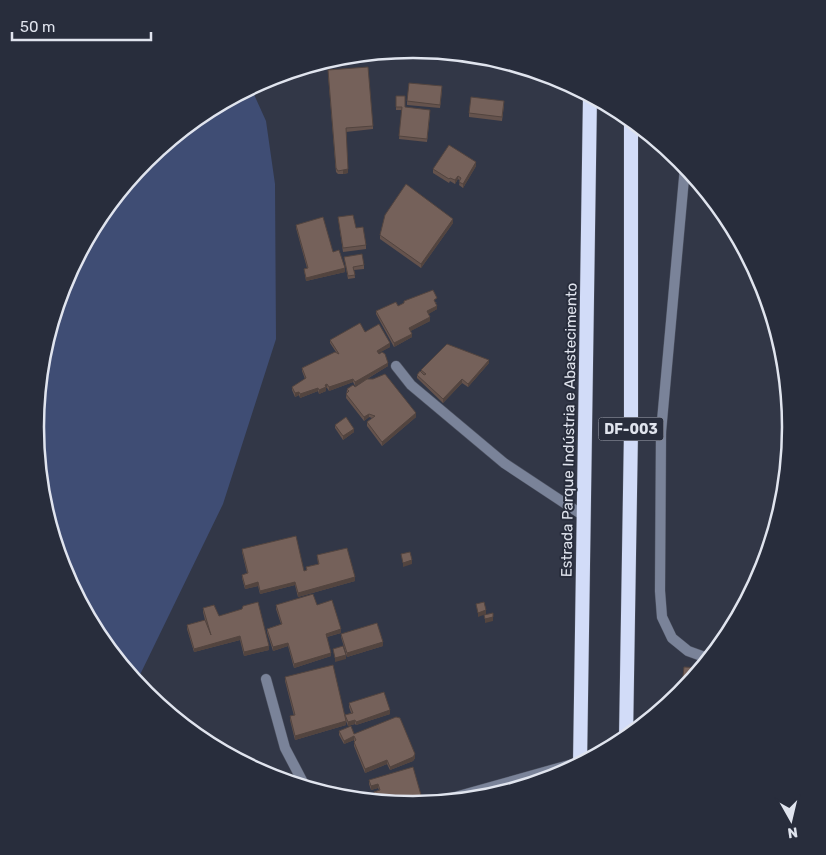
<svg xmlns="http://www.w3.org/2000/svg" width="826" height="855" font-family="Rubik,sans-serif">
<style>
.green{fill:#3f4d74}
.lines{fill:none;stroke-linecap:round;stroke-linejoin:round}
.minor-casing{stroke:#4e5362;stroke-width:11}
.trunk-casing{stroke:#4e5362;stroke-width:15}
.minor{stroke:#7a8399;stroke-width:10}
.trunk{stroke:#d2dcf8;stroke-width:14}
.wall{fill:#65534d}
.shaded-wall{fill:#52443f}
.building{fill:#75615a;stroke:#52443f}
.labels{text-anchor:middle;stroke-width:4;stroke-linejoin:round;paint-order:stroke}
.shield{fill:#282d3c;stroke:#a9adb9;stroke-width:1}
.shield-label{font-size:14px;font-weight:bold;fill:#e0e4ee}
.street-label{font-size:15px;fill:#e0e4ee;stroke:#282d3c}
.rim{fill:none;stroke:#e0e4ee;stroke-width:2.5}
</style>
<rect width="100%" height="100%" fill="#323747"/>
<!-- green -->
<path class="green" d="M251,88L266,121L275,184L276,339L223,504L136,683C107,648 82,614 64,573C59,561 57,548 53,536C13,404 48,260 146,160C176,130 213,108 251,88Z"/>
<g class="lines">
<defs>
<g id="minor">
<path d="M685,167L661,432L660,591L662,617L672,638L688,651L710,659"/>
<path d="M396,366L411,385L504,463L584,516"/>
<path d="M631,431L661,432"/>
<path d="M266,679L285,748L306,788"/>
<path d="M430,804L580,762"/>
</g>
<g id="trunk">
<path d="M626,739L631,431V120"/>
<path d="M580,765L590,96"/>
</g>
</defs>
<!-- minor casing -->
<use href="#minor" class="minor-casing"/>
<!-- trunk casing -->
<use href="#trunk" class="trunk-casing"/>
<!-- minor -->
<use href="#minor" class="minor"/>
<!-- trunk -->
<use href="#trunk" class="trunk"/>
</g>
<!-- wall -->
<g class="wall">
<path d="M328,74L373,126V129L346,132L348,173L343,174H338L336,172Z"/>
<path d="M442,90L440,108L407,105V101Z"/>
<path d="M396,96L405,107L430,114L427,142L399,139L402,110H396Z"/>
<path d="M504,105L502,121L469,117V113Z"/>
<path d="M476,166L463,188L459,185L460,181L458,179L455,184L450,181L449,183L433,173V169Z"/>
<path d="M338,217L356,228L366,245V249L343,252Z"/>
<path d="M453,223L421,268L380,239V235Z"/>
<path d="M296,225L333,252L345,272L306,281L304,269L307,268L296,228Z"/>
<path d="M344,257L364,265V269L354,270L355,278L348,279Z"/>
<path d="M404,301L437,302L435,303L437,309L428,314L430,321L410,331L412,337L394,347L376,314V311L398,306L404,303Z"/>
<path d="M365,332L390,347L378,353L388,366L367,379L416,417L382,446L367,426V422L372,418L369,417L364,421L346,398L347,389L355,387L366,379L355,386L353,382L329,391L327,388H326V391L319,394L318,391L300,398L299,395L295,397L292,390V387L305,379L302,371V368L336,352L330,343V340Z"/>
<path d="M489,363L468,387L462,383L443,403L417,378V375L421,373V370Z"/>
<path d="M335,425L354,432L343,440L335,428Z"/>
<path d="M242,549L304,571L306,570V567L318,564L317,555L355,581L298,597L295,585L260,594L258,586L245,589L242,578V575L247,573L242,552Z"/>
<path d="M276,605H317L341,633L327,637L331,656L294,668L288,646L273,651L267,632V629L281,624L276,609Z"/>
<path d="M203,608L219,616L269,650L244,656L240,640L194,652L187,629V625L205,620L203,612Z"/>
<path d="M341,634L383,646L347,657L341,637Z"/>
<path d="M285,677L345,718V715L351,713L349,707V703L390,714L356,725L355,724L348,726L346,721V725L295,740L290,720V716H294L285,681Z"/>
<path d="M339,731L354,734L415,758L413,761L390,770L387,764L365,773L354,746V740L344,744L339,735Z"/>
<path d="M369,780L421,798L398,804L377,802L374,795V792L379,790L378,788L371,790L369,784Z"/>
</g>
<!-- shaded-wall -->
<g class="shaded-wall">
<path d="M476,162V166L463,188V184Z"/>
<path d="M348,169V173L343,174V170Z"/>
<path d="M458,176V179L455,184V180Z"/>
<path d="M453,219V223L421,268V264Z"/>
<path d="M345,268V272L306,281V278Z"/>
<path d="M437,306V309L427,315V311Z"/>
<path d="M430,317V321L409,332V328Z"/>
<path d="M412,334V337L394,347V343Z"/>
<path d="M390,343V347L377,354V351Z"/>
<path d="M489,360V363L468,387V384Z"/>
<path d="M388,363V366L355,386V382Z"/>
<path d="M353,379V382L329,391V387Z"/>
<path d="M462,379V383L443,403V399Z"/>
<path d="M327,384V388H326V391L319,394V390L325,385Z"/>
<path d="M318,388V391L300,398V394Z"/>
<path d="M299,392V395L295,397V393Z"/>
<path d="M416,413V417L382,446V442Z"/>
<path d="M369,414V417L364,421V417Z"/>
<path d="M354,429V432L343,440V436Z"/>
<path d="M412,560V564L403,567V563Z"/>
<path d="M355,577V581L298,597V593Z"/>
<path d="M258,582V586L245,589V586Z"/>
<path d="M295,582V585L260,594V591Z"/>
<path d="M486,610V614L478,617V613Z"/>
<path d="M493,617V621L485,623V619Z"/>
<path d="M341,629V633L326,637V634Z"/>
<path d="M240,636V640L194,652V649Z"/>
<path d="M383,642V646L347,657V653Z"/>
<path d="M288,643V646L273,651V647Z"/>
<path d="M269,646V650L244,656V652Z"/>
<path d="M331,653V656L294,668V664Z"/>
<path d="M346,655V659L335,662V658Z"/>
<path d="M390,710V714L356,725V722Z"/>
<path d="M355,720V724L348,726V722Z"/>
<path d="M346,721V725L295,740V736Z"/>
<path d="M354,736V740L344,744V741Z"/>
<path d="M415,754V758L413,761L390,770V767Z"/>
<path d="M387,760V764L365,773V769Z"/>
<path d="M378,784V788L371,790V786Z"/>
<path d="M421,795V798L398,804L388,803Z"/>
</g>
<!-- building -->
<g class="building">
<path d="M368,67L373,126L346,128L348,169L338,171L336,168L328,70Z"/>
<path d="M409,83L442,86L440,105L407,101Z"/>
<path d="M396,96H405V107L430,110L427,139L399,136L402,107H396Z"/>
<path d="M471,97L504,101L502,117L469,113Z"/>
<path d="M449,145L476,162L463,184L459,182L461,178L458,176L455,180L450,178L449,179L433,169Z"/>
<path d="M406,184L453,219L421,264L380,235L385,215Z"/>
<path d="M353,215L356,228L363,227L366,245L343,248L338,217Z"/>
<path d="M323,217L333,252L339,250L345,268L306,278L304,269L308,268L296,225Z"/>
<path d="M362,254L364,265L353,267L355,275L348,276L344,257Z"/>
<path d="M433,290L437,298L434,300L437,306L427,311L430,317L409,328L412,334L394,343L376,311L396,302L398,306L404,303V301Z"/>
<path d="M360,323L365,332L379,324L390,343L377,351L379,354L382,352L385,354L388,363L355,382L353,379L329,387L327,384L325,385L326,387L319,390L318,388L300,394L299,392L295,393L292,387L306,378L302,368L335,352L339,354L330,340Z"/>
<path d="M447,344L489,360L468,384L462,379L443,399L417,375L420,371L424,375L426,374L421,370Z"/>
<path d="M385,374L416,413L382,442L367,422L375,416L369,414L364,417L346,394L349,391L347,389L353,385L355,387L367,379H373Z"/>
<path d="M346,417L354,429L343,436L335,425Z"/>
<path d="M296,536L304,571L307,570L306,567L319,564L317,555L347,548L355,577L298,593L295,582L260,591L258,582L245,586L242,575L248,573L242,549Z"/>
<path d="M410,552L412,560L403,563L401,554Z"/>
<path d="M313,594L317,605L332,600L341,629L326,634L331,653L294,664L288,643L273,647L267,629L282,624L276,605Z"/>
<path d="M258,602L269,646L244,652L240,636L194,649L187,625L205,620L211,635L203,608L214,605L219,616L242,609L243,606Z"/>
<path d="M484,602L486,610L478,613L476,604Z"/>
<path d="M493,613V617L485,619L484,615Z"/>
<path d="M377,623L383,642L347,653L341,634Z"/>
<path d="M343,646L346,655L335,658L333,649Z"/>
<path d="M333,665L346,721L295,736L290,716L295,715L285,677Z"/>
<path d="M684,667L702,668L681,694Z"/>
<path d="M384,692L390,710L356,722L355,720L348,722L345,715L353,713L349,703Z"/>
<path d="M396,717L400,718L415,754L413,757L390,767L387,760L365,769L354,742L356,740L354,736L344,741L339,731L351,726L354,734Z"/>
<path d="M413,767L421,795L388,803L379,802L374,792L380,790L378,784L371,786L369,780Z"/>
<path d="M282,771L285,782L266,775Z"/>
</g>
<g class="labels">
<!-- shield labels -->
<rect class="shield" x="598.5" y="417.5" width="65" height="23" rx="4"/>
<g class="shield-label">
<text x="631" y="434">DF-003</text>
</g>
<!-- street labels -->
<g class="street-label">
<text transform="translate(569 430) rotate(-89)" y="5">Estrada Parque Indústria e Abastecimento</text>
</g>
</g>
<!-- crop -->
<path d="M0 0H826V855H0ZM44 427a369 369 0 1 1 738 0a369 369 0 1 1-738 0Z" fill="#282d3c" fill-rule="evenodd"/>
<path class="rim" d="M44 427a369 369 0 1 1 738 0a369 369 0 1 1-738 0Z"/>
<!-- north arrow -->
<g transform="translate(791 820) rotate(172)" stroke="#282d3c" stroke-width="4" paint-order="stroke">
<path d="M0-4L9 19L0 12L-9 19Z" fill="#e0e4ee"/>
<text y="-8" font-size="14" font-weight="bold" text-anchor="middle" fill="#e0e4ee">N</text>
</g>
<!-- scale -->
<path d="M12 32v8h139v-8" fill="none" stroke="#e0e4ee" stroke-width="2.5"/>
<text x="20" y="32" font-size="15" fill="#e0e4ee" stroke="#282d3c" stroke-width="4" paint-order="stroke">50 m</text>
</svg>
